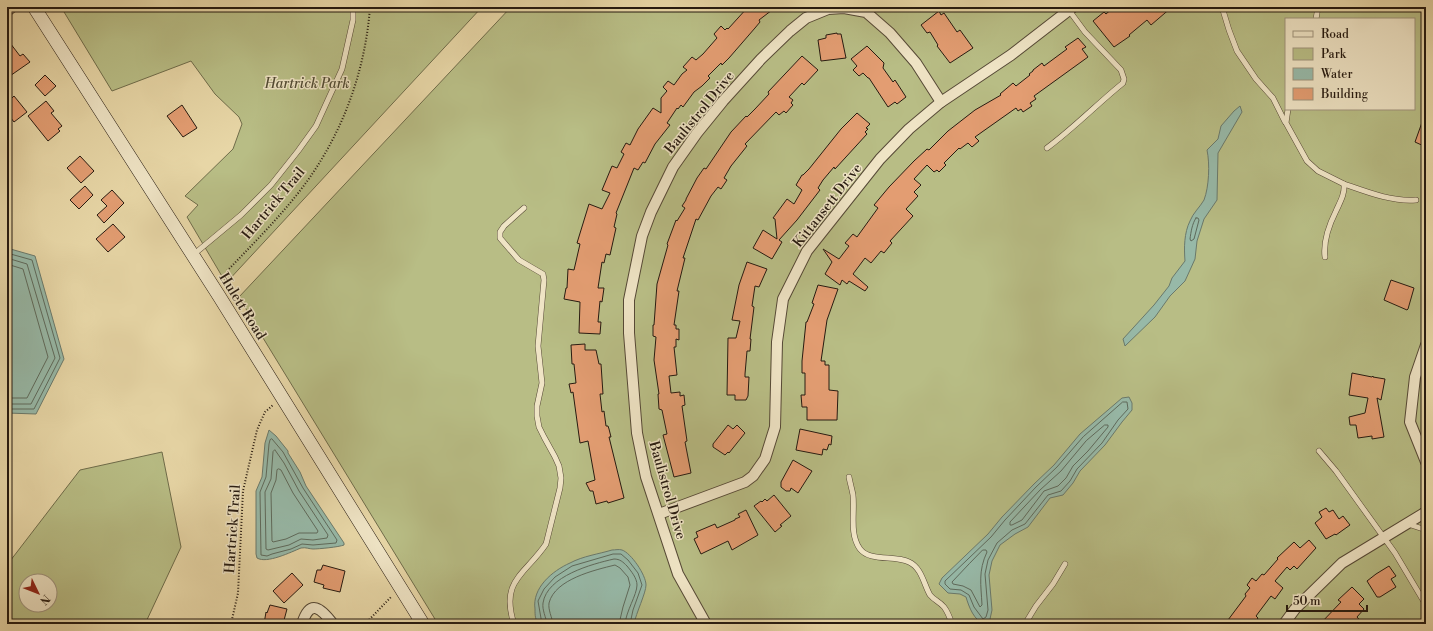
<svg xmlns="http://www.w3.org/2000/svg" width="1433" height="631" font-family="'Libre Bodoni',serif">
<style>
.green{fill:#b8bd85;stroke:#6f6c4a;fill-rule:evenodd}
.water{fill:#97b9a8;stroke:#6a796b}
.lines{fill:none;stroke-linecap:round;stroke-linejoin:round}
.shore{stroke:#5e6a5c;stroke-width:1}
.building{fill:#e39d72;stroke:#261a10}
.lane-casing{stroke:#564936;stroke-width:6}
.street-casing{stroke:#564936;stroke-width:12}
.secondary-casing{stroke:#261a10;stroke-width:14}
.path{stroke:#261a10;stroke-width:2;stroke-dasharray:1 2;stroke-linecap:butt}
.lane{stroke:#efe4c5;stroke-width:5}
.street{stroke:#efe4c5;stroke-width:10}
.secondary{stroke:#efe4c5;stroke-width:13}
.labels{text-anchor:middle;stroke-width:3;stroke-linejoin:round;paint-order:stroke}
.park-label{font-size:14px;font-style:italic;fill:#524b33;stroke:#efe4c5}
.street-label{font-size:14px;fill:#261a10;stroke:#efe4c5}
</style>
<rect width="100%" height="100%" fill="#e7d6a6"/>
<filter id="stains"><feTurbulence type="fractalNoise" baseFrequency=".005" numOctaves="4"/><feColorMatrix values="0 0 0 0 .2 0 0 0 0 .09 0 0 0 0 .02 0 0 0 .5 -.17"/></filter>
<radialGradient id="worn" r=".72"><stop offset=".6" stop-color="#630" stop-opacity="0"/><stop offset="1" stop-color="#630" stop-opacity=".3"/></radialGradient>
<!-- green -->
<g class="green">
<path d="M61,7H482L226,283L187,217L198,205L185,196L233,149L242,124L239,117L215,94L191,61L112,91Z"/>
<path d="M511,7H1426V624H438L260,333L239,297ZM1286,19H1414V109H1286Z"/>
<path d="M162,452L181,547L145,624H7V565L80,470ZM26,581H50V605H26Z"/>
</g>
<!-- water -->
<g class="water">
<path d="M1240,106L1242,112L1218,153L1217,200L1204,219L1197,241L1195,259L1185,281L1170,296L1155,317L1125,346L1123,339L1154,305L1169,286L1172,278L1185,261C1184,248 1184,233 1190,221C1193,213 1200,207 1204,200C1209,187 1210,164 1207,150L1218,139L1221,126L1234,111Z"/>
<path d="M7,248L35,256L64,359L36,414L7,413Z"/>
<path d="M1129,397L1132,403V410L1122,422L1105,445L1080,471L1073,483L1063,495L1050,498L1028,527L1015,534L1000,545L992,561L989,575L992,610L990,619L985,624C974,621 969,607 966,597L960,594L948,593L939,584L942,578L988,534L1002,517L1034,484L1054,465L1080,434L1122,398Z"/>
<path d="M269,430L276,436L288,451V453L300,472L306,486L344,543V545C339,547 319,549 313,549C309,549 306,547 301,548C291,552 267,564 257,558L256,554V491L262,477L265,443Z"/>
<path d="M612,550C615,550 619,549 622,550C631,553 646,575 646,585C646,593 636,613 634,624H539C535,620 535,615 535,609C532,588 552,571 570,563C583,556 599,554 612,550Z"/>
</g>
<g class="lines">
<!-- shore -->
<g class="shore">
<path d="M1196,218H1198L1199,220L1194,239L1191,241L1190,239C1191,232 1192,224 1196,218Z"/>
<path d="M7,253L32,260L60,358L34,409H7"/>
<path d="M7,258L27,264L55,358L31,404H7"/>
<path d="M7,264L23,269L48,357L27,398H7"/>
<path d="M1123,402H1127L1128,409L1118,420L1102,443L1077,469L1070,481L1061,491L1048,495L1025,524L1012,530L997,543L988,560L985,574L988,610L986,617L983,619L974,607L969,595L961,590L950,589L945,584V581L991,537L1005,520L1036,487L1057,467L1083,437Z"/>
<path d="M1105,425H1108V427L1088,451L1073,466L1066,478L1058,486L1044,491L1022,520L1012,525H1010V522L1040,490L1061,471L1086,441Z"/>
<path d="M272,439L283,452L303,488L337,540L336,543L313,545L302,544L291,549L272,554L267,556L261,555L260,492L266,477L269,444L270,440Z"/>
<path d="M275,450L284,463L299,491L328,535L327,538L313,540L301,539L289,545L268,550L266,549L265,492L271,479L273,452Z"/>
<path d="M279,469L281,470L293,493L318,531L317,533H299L286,539L273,542L272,541L271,493L276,480L277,470Z"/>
<path d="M983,550H986L987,552C978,571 981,585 982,605L980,607L971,590L963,586L953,584L952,582L969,564Z"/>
<path d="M542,624L538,601L544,589L555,577L572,566L613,554H621L628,560L638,573L642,585L633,610L630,624"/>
<path d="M547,624C546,617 542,610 543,603C547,576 592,564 614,559C620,559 623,562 627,566C631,571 637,578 637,585C637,595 626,611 625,624"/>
<path d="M553,624C552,617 548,610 549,603C555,579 595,570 615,565L620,568L628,577L630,585L623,607L619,624"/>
</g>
</g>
<!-- building -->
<g class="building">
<path d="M748,7H776L759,20L760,22L755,28L729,58L722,65L721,63L708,76L710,78L702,86L694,92L683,107L681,105L678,109L677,108L667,123L670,125L655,144L645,163L643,162L638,170L634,168L616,213L617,214L614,227L616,228L610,255L606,254L604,263L602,262L598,288H604L602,302L600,301L598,322H601L600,334L579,333L580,302L564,299L566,288H567L568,269L574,270L580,244L577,243L589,204L602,209L610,193L602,190L612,166L617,168L624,154L621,152L626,143L630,145L638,129L653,108L661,113V98L667,91L663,87L668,81L674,85L682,74L687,70L683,67L692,57L696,60L703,54L717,38L714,34L721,26L725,30L727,28L728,29Z"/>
<path d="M1114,7H1172L1151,25L1147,20L1129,35L1130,36L1114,47L1093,21L1104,12L1106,14Z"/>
<path d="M939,11L941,15L944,13L957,32L960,30L973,48L950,63L937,46L938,45L930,32L927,33L921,25Z"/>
<path d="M837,33V34H841L846,58L821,61L818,40L826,38V35Z"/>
<path d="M1078,38L1086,47L1082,49L1088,57L1034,96L1036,99L1030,103L1032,106L1023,112L1021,109L1018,111L1016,108L982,132L975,137L979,141L972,147L968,143L960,149L959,148L944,163L946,165L939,172L937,170L934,172L927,165L914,179L921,185L914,192L918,196L906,209L913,216L890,241L892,243L884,253L881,251L871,263L865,258L853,274L868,287L865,291L849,281L847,284L842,280L840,285L825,274L832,262L823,249L839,259L849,246L845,243L853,234L857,237L878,208L874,205L889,187L914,161L927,149L929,150L948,131L975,110L1001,95L1000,94L1013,83L1016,86L1030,75L1029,74L1033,71V70L1042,63L1044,66L1067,49L1065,47Z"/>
<path d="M7,39L20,56L23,54L30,62L7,78Z"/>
<path d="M867,46L884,63L883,68L893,82L895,80L906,97L897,104L895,102L888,107L869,78H868L863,73L859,76L853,70L857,66L851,59Z"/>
<path d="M802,56L818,70L804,85L802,83L789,97L793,100L791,103L793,105L786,113L784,111L779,115L776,112L745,144L747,146L731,166L724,178L727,180L721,189L718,187L711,196L698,220L696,219L683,258H685L677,291H679L674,325H676V329H679V340L676,339V347H674L677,375L669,376L671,393L680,392V396L684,395L685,405L682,406L687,441L685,442L691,473L674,477L663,435L667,434L662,410L659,409L658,394H659L654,360L656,337L653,336V325H654L657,284L668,245L667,244L676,220L677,221L685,208L682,206L686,200V199L697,178L704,168L706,169L731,132L746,116L747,117L755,109L769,94L768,92Z"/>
<path d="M45,75L56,86L45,96L35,85Z"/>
<path d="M7,92L12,98L14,96L27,112L14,122L7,113Z"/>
<path d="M46,101L54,111L51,113L62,126L58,129L60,131L48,141L28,116Z"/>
<path d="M182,105L197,128L183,137L167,116Z"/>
<path d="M857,113L870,124L866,128L868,129L865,132L867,134L835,169L834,167L823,180L818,188L820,190L797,220L779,240L782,242L772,259L753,248L763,230L777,239L775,219L773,218L787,199L794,204L802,190L796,185L802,175H803L809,169L841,129Z"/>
<path d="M1425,114L1426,115V147L1415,142Z"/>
<path d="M80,156L94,171L81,183L67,168Z"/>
<path d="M85,186L93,195L79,209L70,200Z"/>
<path d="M112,190L124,203L104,223L97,215L107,206L101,200Z"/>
<path d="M113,224L125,237L108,252L96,239Z"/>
<path d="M747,262L767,269L759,287L755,286L752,306L754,307L750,339H751L750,351H747L745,374V377H749L748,396L746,400H735V395H727L728,338H736L740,321L732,320L739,285Z"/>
<path d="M1391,280L1414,288L1408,309L1407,310L1384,300Z"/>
<path d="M818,285L838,289L827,320L821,361H825V365H829V390L838,391L837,420H807V407H802L801,395H805V373H802V361L806,322H807L814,304L812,303Z"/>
<path d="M585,344V350H596L599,364H601L603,394H600L602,412L604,411L606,426H608L609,429L611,437H609L624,498L608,503L607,501L596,504L593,491H590L586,483L595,480L588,441L580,443L573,392L571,393L569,384L576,383L574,364H572L571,345Z"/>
<path d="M1352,373L1372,377L1373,376V377L1385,379L1381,400L1377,398L1384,437L1372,439V436L1358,438L1356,425H1350L1349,417L1365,413L1368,398L1349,395Z"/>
<path d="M728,425L733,429L737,425L745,433L729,453L728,452L725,455L713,447V444Z"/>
<path d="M800,429L832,436L831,445L829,444L827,450L823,449L822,455L796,450Z"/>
<path d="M793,460L812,471L798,493L791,488L790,491H786L781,487V482Z"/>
<path d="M774,495L791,516L780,525L782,526L775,532L754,506L761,501L762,502L765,499L767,501Z"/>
<path d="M1326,508L1329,512L1333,510L1339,519L1343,516L1350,525L1336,535L1335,534L1326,539L1315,523L1322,517L1319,512Z"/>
<path d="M746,510L758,535L732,550L728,541L701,554L694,539L698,537L696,532L715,524L717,528L735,520V519L740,517L738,514Z"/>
<path d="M1309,540L1316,548L1297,569L1294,566L1290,570L1287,567L1275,581L1283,588L1275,599L1271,596L1256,616L1258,618L1254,624H1225L1246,596L1245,594L1250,588L1247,585L1252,578L1256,581L1262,574L1264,575L1278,559L1277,558L1294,542L1300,548Z"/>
<path d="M323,565L345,571L340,592L323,588L324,585L314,582L317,570H321Z"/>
<path d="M1389,566L1396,576L1391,579L1396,587L1380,597H1377L1367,581L1376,574Z"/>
<path d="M292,573L303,585L284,603L273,591Z"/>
<path d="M1352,587L1364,599L1359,604L1364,609L1357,617L1363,624H1320L1341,602L1338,600Z"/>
<path d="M270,605L287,609L283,624H264L266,612L267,613Z"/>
</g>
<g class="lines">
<defs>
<g id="lane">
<path d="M1222,7L1229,30L1237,51L1256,79L1273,98L1285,122"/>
<path d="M1316,19L1318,7"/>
<path d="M1288,109L1286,123L1307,161L1318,171L1344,184C1345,194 1340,202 1336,211C1329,225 1323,241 1325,257"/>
<path d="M1047,148C1074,128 1097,104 1123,83L1124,79L1121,70L1085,32L1068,9"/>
<path d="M1344,184C1367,192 1392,202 1416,200"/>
<path d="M193,255L241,215L271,185L298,151L316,126L342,69L353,20V7"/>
<path d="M1319,451L1336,471L1395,553L1426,605"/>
<path d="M849,477C850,483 852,489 853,495C855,512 849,534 860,549C870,562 895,555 909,562C922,568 924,585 930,595C934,600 940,602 944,607C948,612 950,618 952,624"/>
<path d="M1408,524L1426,530"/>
<path d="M514,624C500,580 525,575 546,544L560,488L561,478L559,466L555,457L544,437L539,427L537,416V406L542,383L538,346L544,280L543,274L519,260L500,238V232L504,226L524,208"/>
<path d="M1025,624L1036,606L1053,584L1065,564"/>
</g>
<g id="street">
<path d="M7,11L12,7"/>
<path d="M1426,345L1415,377L1410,422L1426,462"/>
<path d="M659,514L745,482L753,476L765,459L775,427L777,342L783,299L807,251L880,159L909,129L941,102L1011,55L1073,7"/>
<path d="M302,624C310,598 321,608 333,624"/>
<path d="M706,624L678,574L646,477L637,433L629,333V300L642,236L651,212L673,167L697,133L723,101L761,59L790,31L806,18L828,9L844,8L866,12L890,33L916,63L941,102"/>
<path d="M1284,624L1295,609L1342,563L1426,512"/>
</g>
<path id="secondary" d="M34,7L219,296L423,624"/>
</defs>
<!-- lane casing -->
<use href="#lane" class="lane-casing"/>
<!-- street casing -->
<use href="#street" class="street-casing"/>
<!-- secondary casing -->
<use href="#secondary" class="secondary-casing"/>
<!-- path -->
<g class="path">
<path d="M227,271C250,247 274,223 295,197C339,143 365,76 370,7"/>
<path d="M231,624L238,593L243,491L257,430L265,412L273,405"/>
<path d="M365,624L392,596"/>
</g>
<!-- lane -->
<use href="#lane" class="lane"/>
<!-- street -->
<use href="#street" class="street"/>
<!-- secondary -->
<use href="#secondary" class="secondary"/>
</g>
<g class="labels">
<!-- park labels -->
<g class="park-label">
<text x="307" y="88">Hartrick Park</text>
</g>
<!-- street labels -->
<g class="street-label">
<text transform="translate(699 112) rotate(-51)" y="5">Baulistrol Drive</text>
<text transform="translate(273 203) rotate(-50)" y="5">Hartrick Trail</text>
<text transform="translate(827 205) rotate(-52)" y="5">Kittansett Drive</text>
<text transform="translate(243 306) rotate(58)" y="5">Hulett Road</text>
<text transform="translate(668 490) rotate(74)" y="5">Baulistrol Drive</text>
<text transform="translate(232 529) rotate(-86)" y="5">Hartrick Trail</text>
</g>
</g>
<!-- margin -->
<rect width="1433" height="631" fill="none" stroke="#e7d6a6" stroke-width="24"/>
<rect x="8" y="8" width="1417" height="615" fill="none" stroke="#261a10" stroke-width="2"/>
<rect x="12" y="12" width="1409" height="607" fill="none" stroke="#261a10"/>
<!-- legend -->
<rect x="1285" y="18" width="130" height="92" fill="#efe4c5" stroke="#9f937d"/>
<rect x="1293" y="31" width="20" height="6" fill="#efe4c5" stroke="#9f937d"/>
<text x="1321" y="38" font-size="12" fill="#261a10">Road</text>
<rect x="1293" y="48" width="20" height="12" fill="#b8bd85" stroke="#9f937d"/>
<text x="1321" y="58" font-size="12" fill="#261a10">Park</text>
<rect x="1293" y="68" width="20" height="12" fill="#97b9a8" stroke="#9f937d"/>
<text x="1321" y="78" font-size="12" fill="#261a10">Water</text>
<rect x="1293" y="88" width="20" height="12" fill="#e39d72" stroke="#9f937d"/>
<text x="1321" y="98" font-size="12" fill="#261a10">Building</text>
<!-- north arrow -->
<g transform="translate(38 593) rotate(133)"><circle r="19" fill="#efe4c5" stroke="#9f937d"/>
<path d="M0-3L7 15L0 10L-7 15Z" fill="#8f2418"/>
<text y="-6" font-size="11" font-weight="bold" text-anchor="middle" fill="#261a10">N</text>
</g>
<!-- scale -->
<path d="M1287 605v6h80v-6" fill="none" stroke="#261a10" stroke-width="2"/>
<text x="1293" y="605" font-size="12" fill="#261a10" stroke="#efe4c5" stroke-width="3" paint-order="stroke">50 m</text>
<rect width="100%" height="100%" filter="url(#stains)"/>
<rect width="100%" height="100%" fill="url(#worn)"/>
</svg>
